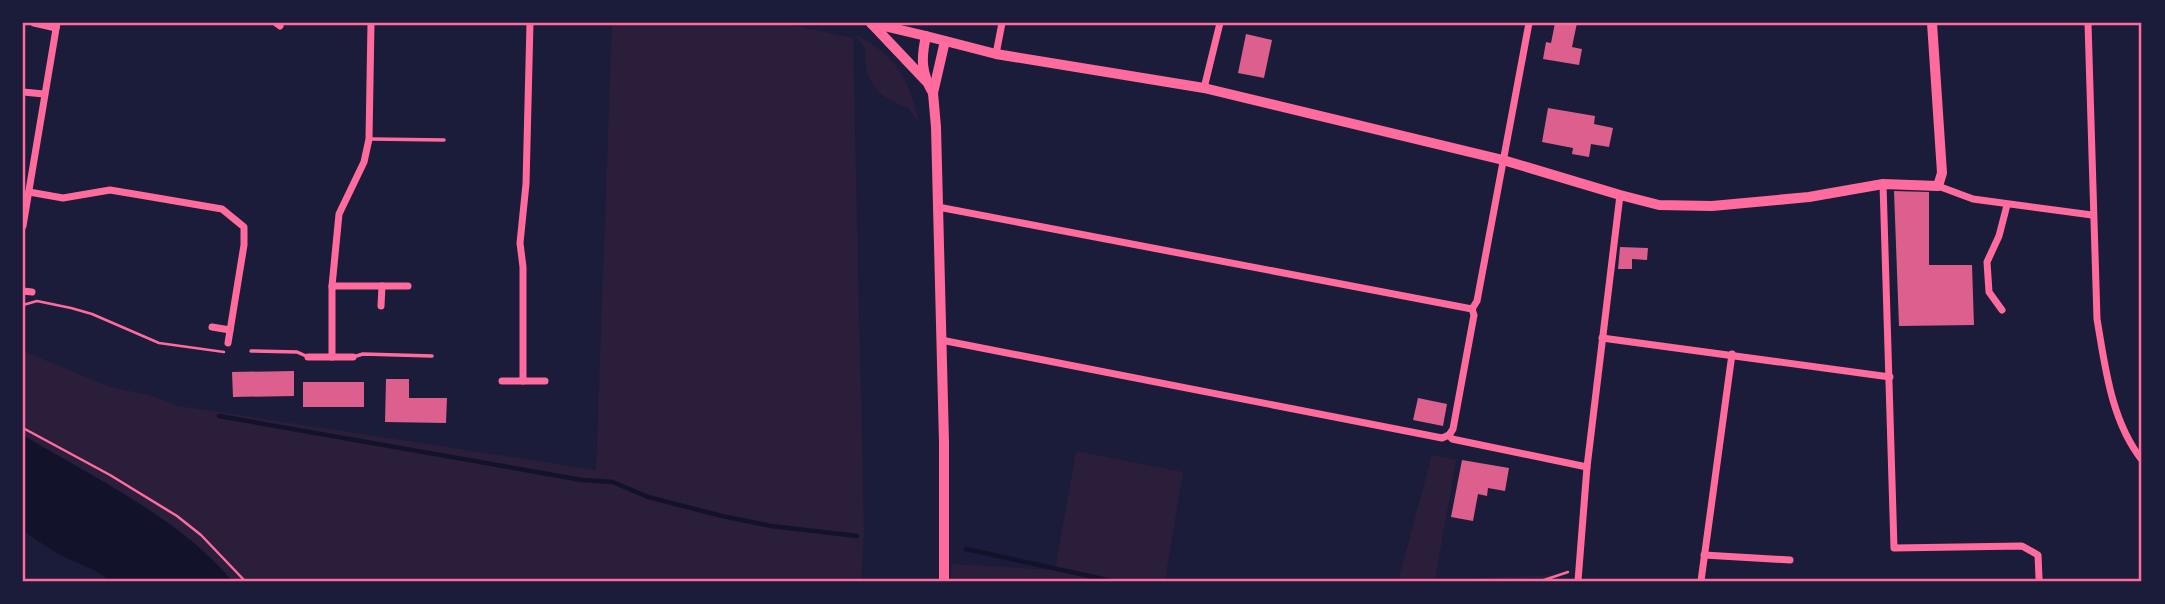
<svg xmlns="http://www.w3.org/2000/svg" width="2165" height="604" font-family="Barlow,sans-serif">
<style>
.green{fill:#2a1e3b}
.water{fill:#12122b}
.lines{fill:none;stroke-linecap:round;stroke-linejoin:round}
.stream{stroke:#12122b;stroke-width:4.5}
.building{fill:#dd5f8e}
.path{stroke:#ff6b9d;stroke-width:2.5}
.service{stroke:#ff6b9d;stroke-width:3.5}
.minor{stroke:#ff6b9d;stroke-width:7}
.tertiary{stroke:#ff6b9d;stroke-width:10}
.secondary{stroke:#ff6b9d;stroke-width:10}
.neatline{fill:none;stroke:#ff6b9d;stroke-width:2.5}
</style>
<rect width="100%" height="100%" fill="#1b1b3a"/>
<!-- green -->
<g class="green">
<path d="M612,23H782L853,38L864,534L861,581H232C181,519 92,476 23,435V351L110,387L149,395L179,406L596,470Z"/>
<path d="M854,34C896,55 910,79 919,124L909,108C887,101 868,89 866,64C865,60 866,56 866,52C865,46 858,39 854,34Z"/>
<path d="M1076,451L1183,472L1165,581H950L952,564L1055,570Z"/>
<path d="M1432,455L1456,460L1435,580L1551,575V581H1398Z"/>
</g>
<!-- water -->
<path class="water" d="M23,435C93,478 179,517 232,581H111L96,571L58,554L23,531Z"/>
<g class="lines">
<!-- stream -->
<g class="stream">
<path d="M219,416L582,480L613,482L648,497L722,516L771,526L857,536"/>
<path d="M966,549L1112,581"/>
</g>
</g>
<!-- building -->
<g class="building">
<path d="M1555,23H1577L1572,47L1582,49L1579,65L1543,59L1546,42L1551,43Z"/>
<path d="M1246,34L1272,40L1264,78L1238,73Z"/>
<path d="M1548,108L1595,116L1594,124L1613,128L1609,147L1591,144L1589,157L1572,154L1573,148L1542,142Z"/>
<path d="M1894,191L1929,192V265H1972L1974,325L1899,326Z"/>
<path d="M1620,247L1648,248L1647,260L1632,259V269H1618Z"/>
<path d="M294,371V396L233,397L232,372Z"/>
<path d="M386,379H409V398H447L446,423L385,422Z"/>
<rect x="303" y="382" width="61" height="25"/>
<path d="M1418,398L1447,404L1443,426L1413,420Z"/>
<path d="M1462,460L1509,468L1505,491L1488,488L1487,496L1478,494L1473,521L1451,517Z"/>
</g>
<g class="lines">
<!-- path -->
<g class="path">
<path d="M23,305L37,301L71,308L92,314L159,343L224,352"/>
<path d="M23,428L110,475L177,516L201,535L245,581"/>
<path d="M1541,581L1568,572"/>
</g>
<!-- service -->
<g class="service">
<path d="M371,139L444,140"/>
<path d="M251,351L297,352L306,356"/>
<path d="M353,357L363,354L432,356"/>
</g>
<!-- minor -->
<g class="minor">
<path d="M34,23L56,28"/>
<path d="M276,23L280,26"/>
<path d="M2088,23L2097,319C2105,366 2111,421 2142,460"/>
<path d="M996,54L1002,23"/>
<path d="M1204,88L1220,23"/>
<path d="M23,92L44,94"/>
<path d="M1883,184L1894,548L2022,546L2038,555L2039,578"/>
<path d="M1938,186L1973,199L2092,215"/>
<path d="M29,192L63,198L110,190L140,195L222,209L244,227V245L228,343"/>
<path d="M938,207L1472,309"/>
<path d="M23,226L57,23"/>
<path d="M332,286H408"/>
<path d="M23,291L32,292"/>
<path d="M381,306L382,286"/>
<path d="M2002,310L1989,292L1987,262L1999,236L2007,205"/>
<path d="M212,327L230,330"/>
<path d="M1602,338L1890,377"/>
<path d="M941,340L1442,438L1449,435L1452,439L1587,467"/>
<path d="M308,357H332"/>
<path d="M353,357H332V286L339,214L364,162L369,139L371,23"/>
<path d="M502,381H545"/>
<path d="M523,381V267L520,243L526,184L530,23"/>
<path d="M1449,435L1453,429L1474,315L1472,309L1477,301L1529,23"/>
<path d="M1704,555L1790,560"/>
<path d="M1578,581L1587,467L1620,195"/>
<path d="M1701,581L1732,354"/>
</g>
<!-- tertiary -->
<g class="tertiary">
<path d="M871,23L926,81"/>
<path d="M871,23L926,36"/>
</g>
<!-- secondary -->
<g class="secondary">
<path d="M933,93C921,73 921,58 926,36L996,54L1204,88L1503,160L1620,195L1659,205L1712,206L1809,197L1883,184L1938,186L1942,173L1932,23"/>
<path d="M944,581V442L936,127L933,93L945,41"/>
</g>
</g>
<!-- border -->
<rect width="2165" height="604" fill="none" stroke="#1b1b3a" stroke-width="49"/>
<rect x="24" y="24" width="2116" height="556" class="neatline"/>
</svg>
